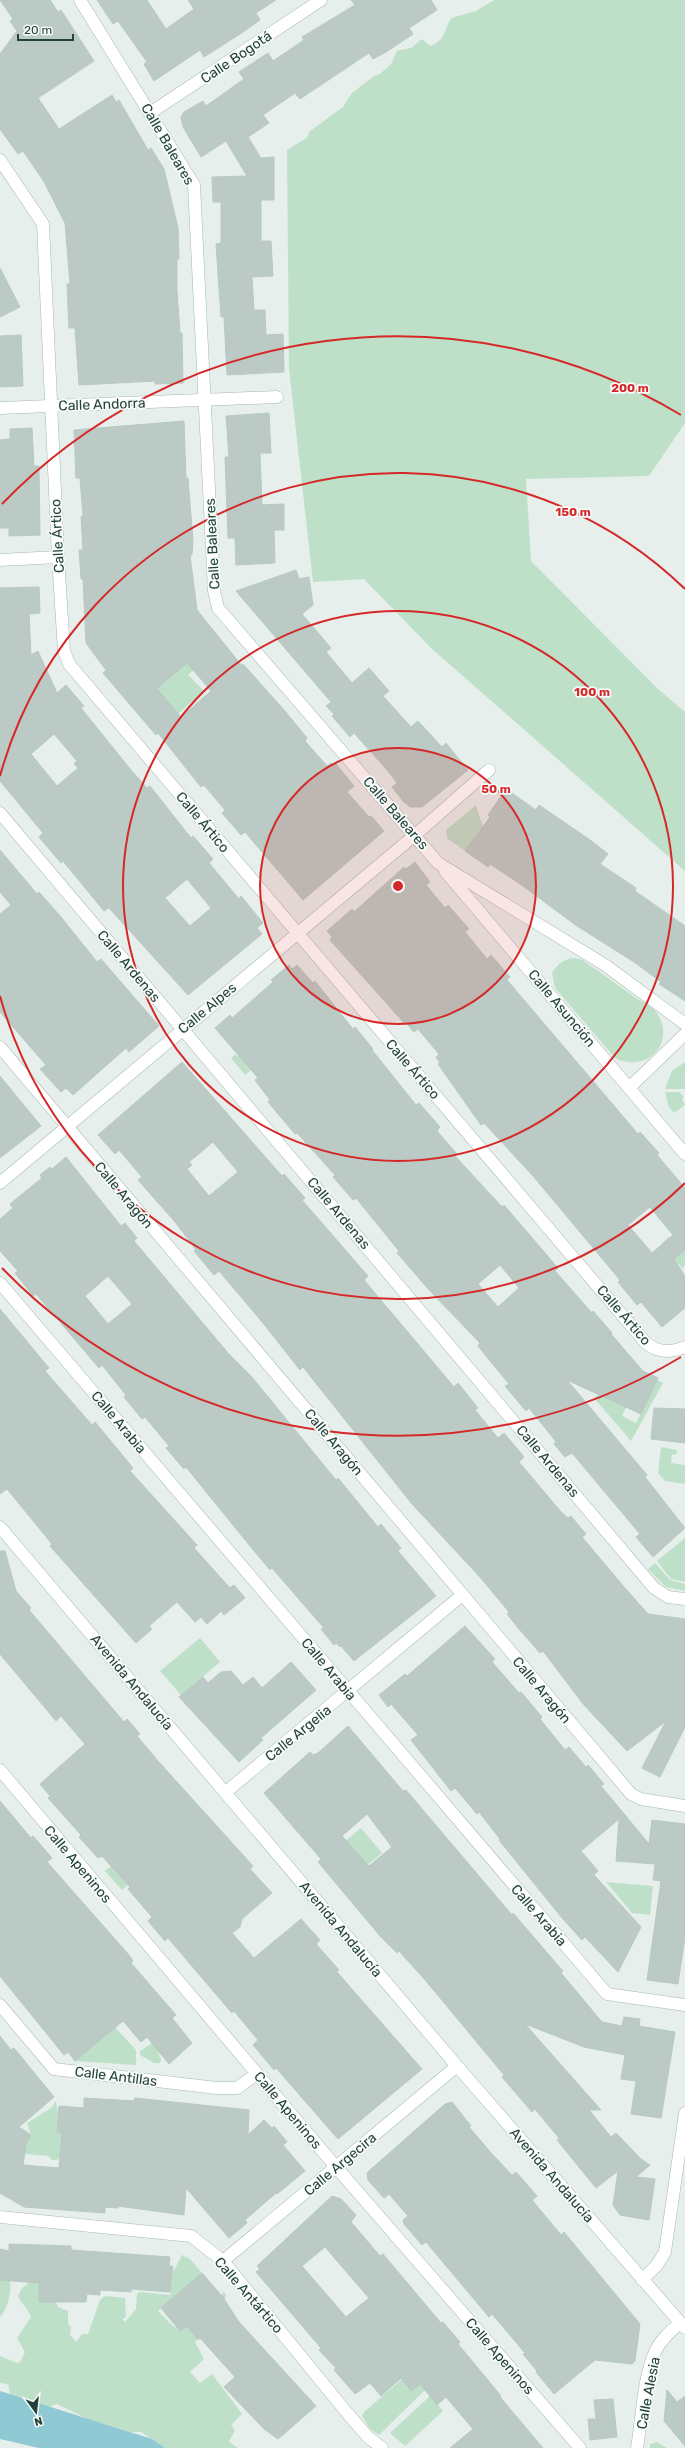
<svg xmlns="http://www.w3.org/2000/svg" width="685" height="2448" font-family="Rubik,sans-serif">
<style>
.green{fill:#bfe0c8}
.water{fill:#8ec9d4}
.building{fill:#bbcac4;stroke:#b8c9c2;fill-rule:evenodd}
.lines{fill:none;stroke-linecap:round;stroke-linejoin:round}
.street-casing{stroke:#a8b8b2;stroke-width:13}
.secondary-casing{stroke:#a4bbb3;stroke-width:13}
.street{stroke:#fff;stroke-width:12}
.secondary{stroke:#fff;stroke-width:12}
.ring{fill:none;stroke:#d62828;stroke-width:2}
.labels{text-anchor:middle;stroke-width:3.5;stroke-linejoin:round;paint-order:stroke}
.street-label{font-size:14px;fill:#24423a;stroke:#f7fbf9}
.centre{fill:#d62828;stroke:#f7fbf9;stroke-width:2}
.ring-label{font-size:12px;text-anchor:middle;font-weight:bold;fill:#d62828;stroke:#f7fbf9;stroke-width:3.5;stroke-linejoin:round;paint-order:stroke}
</style>
<rect width="100%" height="100%" fill="#e6efeb"/>
<!-- green -->
<g class="green">
<path d="M494,0H685V423L649,476L526,479L531,561L658,689L685,712V871L431,648L364,579L313,582L289,368L287,150L308,137L309,132L343,107L352,93L374,76L380,74L391,64L397,51L411,48L422,39L430,46C445,41 444,31 451,18L476,11Z"/>
<path d="M156,652L202,662L188,675L204,691L178,714L157,690L175,674Z"/>
<path d="M476,805L483,827L465,851L447,838L446,830Z"/>
<path d="M573,958L581,959C600,972 618,985 636,998C642,1002 652,1006 656,1012C678,1042 646,1074 615,1058L555,988L552,973C558,964 562,960 573,958Z"/>
<path d="M236,1054L237,1056L267,1057L245,1075L231,1058Z"/>
<path d="M685,1062V1089H665L672,1071Z"/>
<path d="M665,1092H679L684,1097L682,1099L685,1105L674,1113L669,1107Z"/>
<path d="M669,1237L685,1250V1266L682,1268L661,1244Z"/>
<path d="M657,1380L663,1383L631,1441L594,1398L609,1386L626,1407L622,1416L636,1423Z"/>
<path d="M661,1447L677,1450L676,1455L672,1454L671,1463L685,1465V1484L665,1481L658,1473Z"/>
<path d="M685,1538V1582L671,1579L657,1561Z"/>
<path d="M655,1563L670,1580L685,1584V1591L666,1587L648,1569Z"/>
<path d="M200,1638L220,1662L181,1695L160,1671Z"/>
<path d="M361,1828L382,1853L366,1866L344,1842Z"/>
<path d="M166,1853L122,1890L105,1871L111,1866L123,1879L142,1862Z"/>
<path d="M606,1882L653,1886L650,1915L632,1913Z"/>
<path d="M102,2013L136,2050V2065L75,2061Z"/>
<path d="M152,2043L158,2051L161,2060L160,2063H154L140,2055V2051Z"/>
<path d="M56,2101L58,2115L57,2132L73,2134L60,2157L57,2160H52L48,2156L25,2154L26,2144L31,2135L27,2123L51,2108Z"/>
<path d="M182,2255L190,2259L202,2273L158,2311L173,2326L181,2331L222,2296L223,2292L226,2294L225,2300L220,2301L195,2342L204,2359L190,2372L200,2383L212,2374L242,2414L231,2425L235,2430L229,2442L238,2448H165L141,2432H131L88,2419L57,2404L49,2407L10,2394L8,2384L0,2383V2356L17,2363L20,2362L25,2352L17,2338L31,2317C28,2308 22,2305 18,2296L22,2288L30,2282L40,2264L39,2302H56L58,2307L68,2311V2324L71,2327L70,2335L76,2342L82,2334H88L100,2300L105,2296L125,2298L126,2317L122,2319L125,2322L136,2309L137,2294L140,2292L170,2295L173,2272Z"/>
<path d="M0,2269C2,2271 6,2273 8,2275C14,2285 8,2310 0,2317Z"/>
<path d="M409,2373L425,2390L379,2435L370,2429L362,2416L364,2412Z"/>
<path d="M430,2396L443,2411L405,2446L390,2433Z"/>
<path d="M657,2442L667,2448H650V2444Z"/>
</g>
<!-- water -->
<path class="water" d="M0,2391L152,2439L165,2448H39L0,2439Z"/>
<!-- building -->
<g class="building">
<path d="M0,0H50L58,12L61,10L94,61L38,98L59,129L112,95L116,102L119,100L148,150L151,148L164,169L178,228L179,259H177V291L180,333H182L183,383L155,384V381L79,385L75,328H69L67,284H70L65,223L43,180L23,151L18,154L0,129V54L17,31L10,21L13,19Z"/>
<path d="M97,0H147L166,29L194,9L188,0H276L256,13L260,20L243,32L204,57L200,50L154,81L144,64L147,62L118,21L113,24Z"/>
<path d="M351,0H431L437,10L409,28L413,34L386,52L373,59L369,53L300,99L295,93L263,115L269,123L248,137L261,158L274,157V200H261V241H271L273,276L252,277L254,310H265L266,335L283,334L284,372L227,375L224,317H221L216,244L221,243V202H213L212,177L247,176L226,141L201,157L183,127L181,117L184,112L203,101L206,106L244,79L239,72L268,53L273,61L304,40L302,37L355,5Z"/>
<path d="M0,268L20,307L0,317Z"/>
<path d="M21,335L23,386L0,387V336Z"/>
<path d="M269,413L271,453H260L262,505L284,504V530H274L275,563L236,565L235,538H228L225,457H229L226,416Z"/>
<path d="M184,421L186,479L188,478L193,541L192,555H190L197,610L242,666L243,664L285,711L307,738L305,741L327,766L331,763L333,766L336,764L354,786L347,792L369,817L371,816L384,831L303,900L245,832L241,835L222,813L225,810L204,785L201,787L158,733L156,735L103,673L106,670L86,643L83,579H81L79,550H83L81,517L83,516L80,478H76L74,430ZM187,663L211,691L181,717L157,689Z"/>
<path d="M32,428L34,466H39L40,535L9,536V528H0V440L10,439V429Z"/>
<path d="M296,570L299,579L309,577L313,605L302,614L331,648L326,652L352,683L369,668L389,691L383,696L411,727L418,721L442,747L446,743L468,770L422,807H410L403,801L392,787L397,783L388,771L354,733L350,737L332,716L334,714L326,706L331,702L236,591Z"/>
<path d="M39,587L40,613L29,614L31,655L38,651L57,693L66,685L84,706L81,708L131,770L147,788L150,786L191,838L193,836L213,859L209,863L239,899L241,896L263,923L257,928L262,934L188,995L109,908L104,911L63,861L61,863L39,837L43,833L0,781V588ZM54,734L77,761L74,764L78,768L57,786L31,754ZM187,879L211,908L190,926L165,898Z"/>
<path d="M506,789L536,810L539,805L593,842L608,854L600,864L636,888L635,891L685,926V1001L659,984L661,982L634,962L577,926L523,886L490,864L488,867L465,851L490,817L488,815Z"/>
<path d="M0,850L37,894L39,892L61,917L97,962L101,959L159,1026L129,1052L126,1048L73,1095L66,1088L61,1092L40,1069L46,1065L0,1012V914L11,905L0,892Z"/>
<path d="M415,862L430,882L426,885L445,908L448,905L469,929L465,932L487,959L491,955L510,977L507,980L638,1134L640,1132L659,1153L657,1155L685,1188V1250L674,1259L685,1276V1308L662,1327L641,1302L637,1305L618,1282L620,1280L533,1176L484,1123L481,1125L438,1064L440,1063L436,1057L439,1054L418,1029L414,1032L406,1023L405,1024L330,940L332,937L327,931L352,909L354,912L404,867L406,869ZM650,1207L673,1235L652,1253L628,1225Z"/>
<path d="M289,965L292,969L297,965L313,983L315,981L353,1029L355,1027L373,1049L372,1050L416,1105L419,1103L440,1127L437,1131L457,1154L455,1156L502,1207L504,1205L558,1268L555,1271L592,1313L593,1311L612,1333L611,1334L643,1371L658,1378L641,1414L567,1380L647,1475L645,1477L685,1528L653,1557L636,1537L640,1534L572,1453L565,1457L554,1444L556,1442L550,1434L529,1408L526,1411L505,1386L509,1384L478,1346L480,1343L430,1291L397,1253L399,1251L356,1198L353,1200L333,1177L335,1175L297,1133L295,1134L268,1102L270,1100L255,1080L258,1078L215,1028L230,1015L232,1018L273,982L271,980ZM500,1265L519,1288L498,1307L478,1284Z"/>
<path d="M182,1062L282,1176L284,1174L305,1198L302,1200L368,1276L364,1280L433,1362L454,1387L458,1383L478,1408L475,1410L498,1438L504,1433L524,1457L519,1462L562,1513L568,1518L571,1516L586,1534L582,1537L624,1587L648,1614L685,1619V1727L660,1777L642,1768L666,1721L627,1751L584,1705L543,1651L540,1653L519,1629L507,1614L509,1612L479,1576L412,1504L303,1367L300,1370L263,1323L219,1271L214,1275L194,1251L196,1250L176,1223L138,1180L142,1177L119,1150L115,1154L98,1135ZM213,1142L238,1172L209,1196L187,1169L192,1165L189,1162Z"/>
<path d="M0,1076L41,1126L0,1158Z"/>
<path d="M66,1157L121,1226L125,1223L137,1238L134,1241L228,1353L251,1376L336,1480L338,1478L378,1527L381,1524L401,1548L398,1551L436,1596L354,1661L341,1646L340,1647L336,1643L334,1645L321,1629L324,1628L272,1568L270,1570L250,1546L186,1467L184,1469L166,1448L169,1446L145,1417L142,1419L124,1397L126,1395L102,1365L99,1368L36,1294L33,1296L15,1273L18,1271L0,1251V1219L13,1208L10,1204L42,1178L40,1175L50,1167L52,1169ZM108,1276L132,1304L108,1324L85,1296Z"/>
<path d="M0,1309L49,1368L45,1371L92,1425L95,1422L133,1468L130,1471L197,1545L194,1548L230,1588L234,1585L245,1598L224,1615L221,1611L207,1624L201,1617L195,1622L177,1602L149,1626L152,1629L136,1643L50,1546L52,1544L7,1489L0,1494Z"/>
<path d="M654,1408L685,1409V1443L651,1439Z"/>
<path d="M0,1551H5L16,1591L31,1608L29,1610L124,1722L127,1719L140,1734L137,1736L158,1761L253,1866L250,1869L272,1893L242,1919L240,1927L232,1933L254,1958L301,1919L320,1940L316,1944L339,1970L337,1972L422,2069L338,2139L276,2068L274,2070L253,2045L258,2040L234,2011L232,2013L168,1938L165,1941L148,1921L152,1917L128,1889L130,1887L102,1856L98,1858L79,1837L81,1835L48,1798L50,1796L40,1784L85,1744L61,1716L56,1721L0,1654Z"/>
<path d="M465,1626L495,1659L492,1662L519,1693L521,1692L542,1717L540,1719L565,1750L569,1747L586,1767L588,1765L604,1784L601,1786L649,1844L652,1820L685,1824V1937L678,1984L647,1980L661,1881L653,1880L655,1864L616,1861L619,1819L581,1851L598,1871L594,1875L641,1927L618,1972L585,1937L582,1940L562,1918L499,1840L500,1839L479,1812L477,1814L455,1788L451,1791L411,1740L418,1735L391,1704L388,1707L379,1695L405,1674L407,1676Z"/>
<path d="M291,1662L316,1690L261,1738L263,1740L239,1762L179,1697L203,1677L208,1683L221,1672L231,1671L243,1685L253,1677L262,1688Z"/>
<path d="M348,1726L403,1791L406,1790L512,1915L513,1913L556,1963L563,1971L561,1973L602,2022L622,2026L624,2017L640,2019L639,2026L675,2032L661,2118L631,2114L636,2081L621,2079L625,2055L584,2047L525,2024L601,2110H589L611,2137L616,2133L641,2159L650,2165L636,2177L655,2179L649,2220L620,2215L613,2205L618,2171L596,2188L557,2140L559,2138L535,2109L532,2112L502,2077L504,2075L426,1981L399,1951L397,1953L381,1937L318,1862L321,1859L264,1793L310,1752L313,1755L318,1753ZM367,1814L392,1847L369,1866L342,1836Z"/>
<path d="M0,1801L31,1838L33,1836L52,1858L47,1862L129,1955L133,1961L131,1963L176,2015L172,2018L192,2043L169,2064L147,2037L141,2042L123,2021L75,2061L68,2052L64,2055L0,1976Z"/>
<path d="M0,2036L11,2050L14,2048L54,2097L19,2127L31,2135L26,2144L23,2165L59,2168L62,2133L57,2132L59,2106L84,2108V2098L134,2101L135,2098L249,2110L248,2135L264,2120L272,2128L274,2126L287,2142L283,2145L305,2171L277,2194L276,2193L245,2220L247,2223L229,2238L186,2188L184,2215L118,2206V2208L105,2207V2213L24,2207L0,2193Z"/>
<path d="M452,2102L471,2126L469,2127L492,2154L512,2175L516,2172L537,2196L532,2200L561,2235L564,2232L640,2324L635,2361L632,2364L595,2360L554,2394L536,2372L537,2371L523,2354L525,2353L492,2314L489,2317L426,2242L422,2245L404,2224L403,2220L408,2216L389,2194L384,2198L368,2180L367,2173L370,2170L445,2104Z"/>
<path d="M332,2196L341,2199L356,2215L351,2222L380,2256L383,2254L441,2323L443,2322L460,2342L458,2344L501,2396L500,2397L543,2448H450L473,2429L446,2397L437,2405L420,2384L411,2391L401,2378L381,2396L370,2383L355,2394L334,2370L336,2368L319,2350L321,2348L256,2272L260,2269L257,2266ZM325,2247L369,2298L346,2317L302,2266Z"/>
<path d="M9,2244L71,2246V2250L170,2257L169,2266H173L170,2292L131,2289V2292L100,2290V2295L87,2294L86,2302H39V2283L0,2280V2249L9,2251Z"/>
<path d="M202,2273L222,2296L239,2322L316,2406L278,2439L264,2429L224,2387L235,2377L200,2338L198,2340L187,2326L180,2331L161,2308Z"/>
<path d="M667,2390L677,2402L685,2396V2446L664,2421Z"/>
<path d="M613,2399L617,2437L590,2440L588,2419H596L594,2400Z"/>
</g>
<g class="lines">
<defs>
<g id="street">
<path d="M80,0L194,185L214,591L218,608L438,863L605,965L685,1024"/>
<path d="M150,113L321,0"/>
<path d="M0,160L43,224L58,557L64,651L69,664L645,1342C657,1353 670,1353 685,1347"/>
<path d="M0,408L277,397"/>
<path d="M0,560L58,557"/>
<path d="M0,813L654,1588L668,1597L685,1599"/>
<path d="M445,871L685,1154"/>
<path d="M0,1047L631,1794L641,1799L685,1806"/>
<path d="M629,1088L685,1034"/>
<path d="M0,1183L415,835L489,770"/>
<path d="M0,1283L607,1994L685,2005"/>
<path d="M0,1770L336,2167L580,2448"/>
<path d="M226,1792L461,1596"/>
<path d="M0,2005L54,2069L217,2088H237L257,2074"/>
<path d="M0,2217L191,2236L223,2261L348,2414L368,2437L382,2448"/>
<path d="M223,2261L457,2066"/>
<path d="M642,2280L657,2265L665,2252L685,2113"/>
<path d="M637,2448C642,2419 643,2376 656,2350C661,2339 671,2331 680,2323"/>
</g>
<path id="secondary" d="M0,1527L457,2066L685,2328"/>
</defs>
<!-- street casing -->
<use href="#street" class="street-casing"/>
<!-- secondary casing -->
<use href="#secondary" class="secondary-casing"/>
<!-- street -->
<use href="#street" class="street"/>
<!-- secondary -->
<use href="#secondary" class="secondary"/>
</g>
<!-- distance rings -->
<circle cx="398" cy="886" r="138" fill="#d62828" fill-opacity=".12"/>
<g class="ring">
<circle cx="398" cy="886" r="138"/>
<circle cx="398" cy="886" r="275"/>
<path d="M685 1183A413 413 0 0 1 0 996M0 776A413 413 0 0 1 685 589"/>
<path d="M681 1357A550 550 0 0 1 2 1268M2 504A550 550 0 0 1 681 415"/>
</g>
<g class="labels">
<!-- street labels -->
<g class="street-label">
<text transform="translate(236 57) rotate(-34)" y="5">Calle Bogotá</text>
<text transform="translate(168 144) rotate(60)" y="5">Calle Baleares</text>
<text transform="translate(102 404) rotate(-2)" y="5">Calle Andorra</text>
<text transform="translate(57 536) rotate(-93)" y="5">Calle Ártico</text>
<text transform="translate(212 544) rotate(-93)" y="5">Calle Baleares</text>
<text transform="translate(396 813) rotate(49)" y="5">Calle Baleares</text>
<text transform="translate(203 822) rotate(50)" y="5">Calle Ártico</text>
<text transform="translate(129 966) rotate(50)" y="5">Calle Ardenas</text>
<text transform="translate(207 1008) rotate(-40)" y="5">Calle Alpes</text>
<text transform="translate(562 1008) rotate(50)" y="5">Calle Asunción</text>
<text transform="translate(413 1069) rotate(49)" y="5">Calle Ártico</text>
<text transform="translate(124 1195) rotate(50)" y="5">Calle Aragón</text>
<text transform="translate(339 1213) rotate(50)" y="5">Calle Ardenas</text>
<text transform="translate(624 1315) rotate(49)" y="5">Calle Ártico</text>
<text transform="translate(119 1422) rotate(50)" y="5">Calle Arabia</text>
<text transform="translate(334 1442) rotate(50)" y="5">Calle Aragón</text>
<text transform="translate(548 1461) rotate(50)" y="5">Calle Ardenas</text>
<text transform="translate(329 1669) rotate(50)" y="5">Calle Arabia</text>
<text transform="translate(132 1682) rotate(50)" y="5">Avenida Andalucía</text>
<text transform="translate(542 1690) rotate(50)" y="5">Calle Aragón</text>
<text transform="translate(298 1733) rotate(-39)" y="5">Calle Argelia</text>
<text transform="translate(78 1864) rotate(50)" y="5">Calle Apeninos</text>
<text transform="translate(539 1915) rotate(49)" y="5">Calle Arabia</text>
<text transform="translate(341 1929) rotate(50)" y="5">Avenida Andalucía</text>
<text transform="translate(116 2076) rotate(7)" y="5">Calle Antillas</text>
<text transform="translate(288 2110) rotate(50)" y="5">Calle Apeninos</text>
<text transform="translate(340 2164) rotate(-40)" y="5">Calle Argecira</text>
<text transform="translate(552 2175) rotate(49)" y="5">Avenida Andalucía</text>
<text transform="translate(249 2295) rotate(49)" y="5">Calle Antártico</text>
<text transform="translate(500 2356) rotate(49)" y="5">Calle Apeninos</text>
<text transform="translate(648 2393) rotate(-79)" y="5">Calle Alesia</text>
</g>
</g>
<circle cx="398" cy="886" r="6" class="centre"/>
<g class="ring-label">
<text x="630" y="392">200 m</text>
<text x="573" y="516">150 m</text>
<text x="592" y="696">100 m</text>
<text x="496" y="793">50 m</text>
</g>
<!-- north arrow -->
<g transform="translate(36 2412) rotate(165)" stroke="#f7fbf9" stroke-width="3" paint-order="stroke">
<path d="M0-3L7 15L0 10L-7 15Z" fill="#24423a"/>
<text y="-6" font-size="11" font-weight="bold" text-anchor="middle" fill="#24423a">N</text>
</g>
<!-- scale -->
<path d="M18 34v6h55v-6" fill="none" stroke="#24423a" stroke-width="2"/>
<text x="24" y="34" font-size="12" fill="#24423a" stroke="#f7fbf9" stroke-width="3" paint-order="stroke">20 m</text>
</svg>
